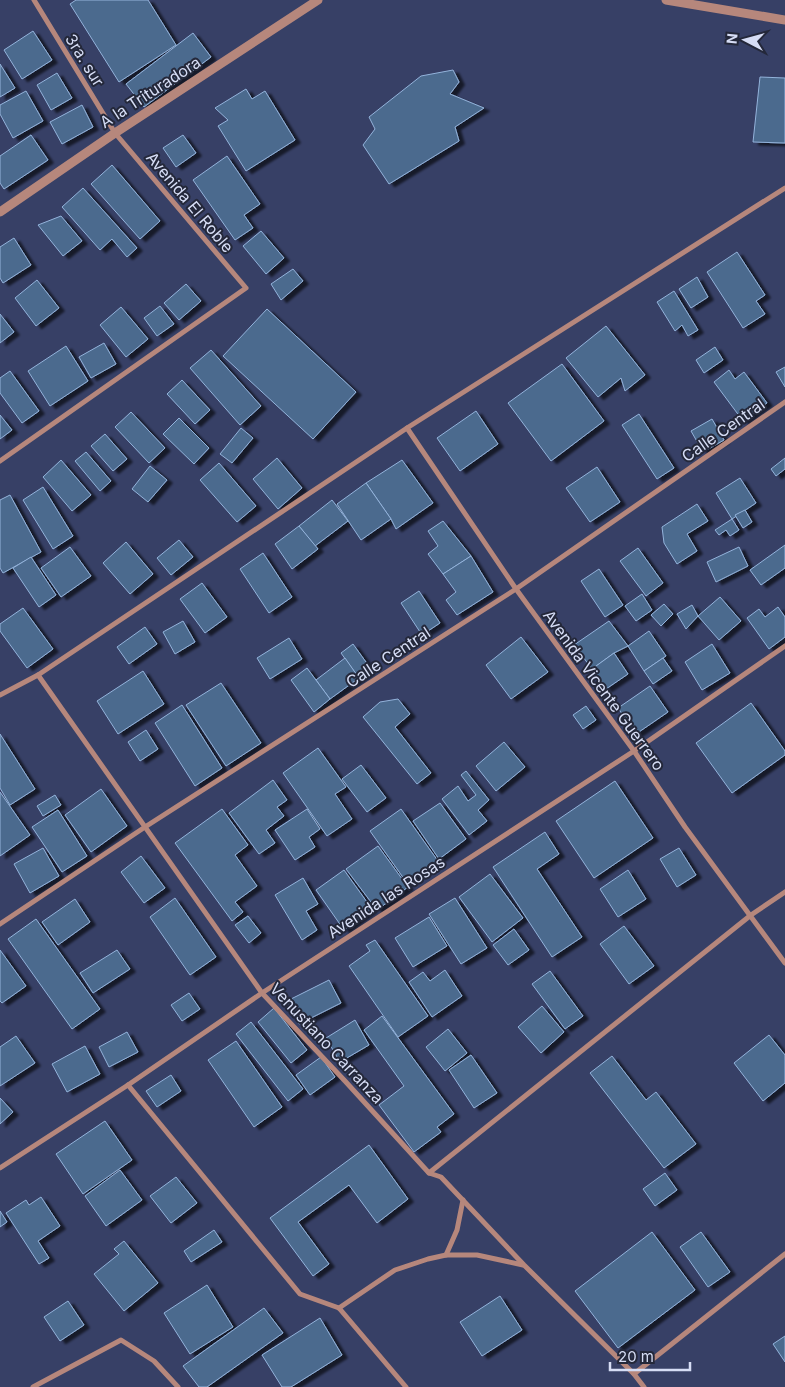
<svg xmlns="http://www.w3.org/2000/svg" width="785" height="1387" font-family="Inter,sans-serif">
<style>
.building{fill:#4c6a8e;stroke:#93b3db;filter:url(#shadow)}
.lines{fill:none;stroke-linecap:round;stroke-linejoin:round}
.minor{stroke:#b6877c;stroke-width:5}
.tertiary{stroke:#b6877c;stroke-width:9}
.labels{text-anchor:middle;stroke-width:4;stroke-linejoin:round;paint-order:stroke}
.street-label{font-size:16px;fill:#d6ddf5;stroke:#24283a}
</style>
<defs>
<filter id="shadow"><feDropShadow dx="5.5" dy="3" stdDeviation="1" flood-color="#0009"/></filter>
</defs>
<rect width="100%" height="100%" fill="#374066"/>
<!-- building -->
<g class="building">
<path d="M76,0H148L176,45L119,82L70,4Z"/>
<path d="M33,31L52,60L22,79L4,50Z"/>
<path d="M193,33L211,57L144,107L126,84Z"/>
<path d="M0,64L15,88L0,97Z"/>
<path d="M453,70L459,82L450,94L484,108L455,127L459,141L389,184L363,145L375,129L369,117L421,76Z"/>
<path d="M57,73L72,98L51,110L37,85Z"/>
<path d="M760,77L785,78V143L753,142Z"/>
<path d="M246,89L252,99L265,91L295,140L246,171L218,126L228,120L215,108Z"/>
<path d="M26,91L43,121L13,138L0,114V105Z"/>
<path d="M82,105L93,127L62,144L50,122Z"/>
<path d="M31,135L48,160L4,189L0,183V156Z"/>
<path d="M183,135L196,153L176,167L163,148Z"/>
<path d="M227,156L260,204L244,215L253,228L235,240L193,180Z"/>
<path d="M112,165L160,221L140,239L91,184Z"/>
<path d="M83,188L137,248L127,257L112,239L100,250L62,207Z"/>
<path d="M61,216L82,241L63,256L38,225Z"/>
<path d="M261,231L284,258L266,274L243,246Z"/>
<path d="M14,238L31,265L3,283L0,278V247Z"/>
<path d="M737,252L765,295L756,301L765,314L743,328L707,272Z"/>
<path d="M293,269L303,281L281,300L271,284Z"/>
<path d="M697,277L708,297L691,308L679,289Z"/>
<path d="M37,280L59,308L36,326L15,298Z"/>
<path d="M186,284L201,301L179,320L164,303Z"/>
<path d="M674,291L698,330L688,336L682,325L675,331L657,302Z"/>
<path d="M160,306L174,324L157,336L144,318Z"/>
<path d="M121,307L148,339L126,357L100,325Z"/>
<path d="M267,309L356,392L313,439L223,356Z"/>
<path d="M0,314L14,332L0,343Z"/>
<path d="M606,326L645,375L625,391L621,378L598,397L566,358Z"/>
<path d="M104,343L116,364L91,378L79,357Z"/>
<path d="M66,346L88,381L50,406L28,371Z"/>
<path d="M715,347L723,360L704,373L696,360Z"/>
<path d="M211,350L261,406L240,425L190,368Z"/>
<path d="M562,364L604,421L551,461L508,403Z"/>
<path d="M785,367V387L776,372Z"/>
<path d="M729,370L735,379L744,372L767,403L743,421L714,382Z"/>
<path d="M10,371L39,411L22,423L0,393V378Z"/>
<path d="M182,380L210,410L195,424L167,394Z"/>
<path d="M476,411L498,444L460,471L437,438Z"/>
<path d="M131,412L165,448L149,463L115,427Z"/>
<path d="M639,414L674,468L657,479L622,425Z"/>
<path d="M0,415L12,430L0,439Z"/>
<path d="M179,418L209,448L194,464L163,434Z"/>
<path d="M712,419L724,440L703,452L691,431Z"/>
<path d="M241,428L253,438L232,463L220,454Z"/>
<path d="M105,434L127,459L113,471L91,446Z"/>
<path d="M86,452L111,481L100,491L75,461Z"/>
<path d="M277,458L302,488L278,509L253,479Z"/>
<path d="M785,458V469L776,476L771,469Z"/>
<path d="M61,460L91,495L72,511L43,477Z"/>
<path d="M402,460L433,503L396,529L391,519L366,483Z"/>
<path d="M219,463L256,506L237,522L200,480Z"/>
<path d="M150,466L167,480L148,502L132,489Z"/>
<path d="M597,467L620,502L590,522L566,488Z"/>
<path d="M740,478L756,503L732,519L716,493Z"/>
<path d="M366,483L391,519L361,540L337,504Z"/>
<path d="M43,487L73,536L53,549L23,500Z"/>
<path d="M10,495L41,552L3,573L0,568V500Z"/>
<path d="M332,500L348,521L315,546L299,526Z"/>
<path d="M697,504L708,521L687,534L697,551L677,564L664,543L662,527Z"/>
<path d="M745,510L752,522L743,528L735,515Z"/>
<path d="M732,519L739,530L730,536L726,530L719,535L715,530Z"/>
<path d="M443,521L471,556L443,574L428,554L438,546L428,531Z"/>
<path d="M299,526L318,549L292,569L275,544Z"/>
<path d="M179,540L193,557L171,575L157,558Z"/>
<path d="M126,542L153,574L130,594L103,563Z"/>
<path d="M785,545V568L761,585L750,570Z"/>
<path d="M70,547L91,576L61,597L41,568Z"/>
<path d="M739,547L748,566L716,582L707,562Z"/>
<path d="M638,548L663,583L646,596L620,561Z"/>
<path d="M263,553L292,597L269,613L240,569Z"/>
<path d="M471,556L493,592L457,615L446,600L456,592L443,574Z"/>
<path d="M31,557L56,595L39,607L13,568Z"/>
<path d="M599,569L623,605L605,617L581,581Z"/>
<path d="M202,583L227,617L205,633L180,599Z"/>
<path d="M419,591L440,623L422,635L401,603Z"/>
<path d="M642,594L652,610L636,621L625,606Z"/>
<path d="M720,597L741,621L719,640L698,616Z"/>
<path d="M664,604L673,614L661,626L651,615Z"/>
<path d="M692,605L698,616L686,629L677,614Z"/>
<path d="M778,607L785,617V637L769,649L747,618L759,609L765,617Z"/>
<path d="M23,608L53,649L27,668L0,631V624Z"/>
<path d="M183,621L195,642L175,654L163,632Z"/>
<path d="M609,621L628,646L614,653L592,669L574,645Z"/>
<path d="M145,627L157,644L129,664L117,647Z"/>
<path d="M649,631L666,656L644,671L628,646Z"/>
<path d="M521,637L548,672L511,699L486,665Z"/>
<path d="M289,638L302,659L270,679L257,658Z"/>
<path d="M353,644L371,669L359,678L341,653Z"/>
<path d="M712,644L730,673L702,690L685,662Z"/>
<path d="M614,653L628,674L606,689L592,669Z"/>
<path d="M345,658L359,678L330,699L316,680Z"/>
<path d="M663,658L672,671L653,684L644,671Z"/>
<path d="M307,668L330,699L314,712L291,680Z"/>
<path d="M143,671L164,704L118,734L97,701Z"/>
<path d="M221,683L261,743L226,766L186,705Z"/>
<path d="M650,686L668,712L636,734L618,708Z"/>
<path d="M398,699L410,714L395,727L431,773L417,784L363,717L380,702Z"/>
<path d="M751,703L785,751V755L732,793L696,743Z"/>
<path d="M182,705L222,768L195,786L155,723Z"/>
<path d="M586,706L596,720L583,729L573,715Z"/>
<path d="M146,730L158,749L140,761L128,742Z"/>
<path d="M0,734L35,789L10,805L0,788Z"/>
<path d="M504,742L525,767L496,791L476,766Z"/>
<path d="M318,748L346,787L335,794L352,819L327,836L283,773Z"/>
<path d="M361,765L386,798L367,812L342,779Z"/>
<path d="M466,771L489,800L478,810L487,821L469,835L442,799L458,786L468,801L476,795L461,775Z"/>
<path d="M273,780L287,800L277,807L284,816L266,830L275,843L259,854L229,813Z"/>
<path d="M615,781L653,838L594,878L556,821Z"/>
<path d="M101,789L127,826L91,852L65,815Z"/>
<path d="M0,792L30,835L0,856Z"/>
<path d="M55,795L61,805L43,816L37,806Z"/>
<path d="M440,803L466,839L439,859L413,821Z"/>
<path d="M222,809L248,845L235,855L257,886L235,902L243,912L232,921L175,843Z"/>
<path d="M307,809L320,829L309,837L315,847L295,860L275,830Z"/>
<path d="M401,809L438,861L407,883L370,831Z"/>
<path d="M58,810L87,856L62,872L32,827Z"/>
<path d="M545,832L559,854L537,869L582,937L552,957L493,867Z"/>
<path d="M378,846L408,887L377,910L346,869Z"/>
<path d="M43,848L59,876L30,893L14,864Z"/>
<path d="M679,848L696,875L677,887L660,859Z"/>
<path d="M141,856L165,888L144,903L121,872Z"/>
<path d="M344,870L372,909L344,930L316,890Z"/>
<path d="M628,870L646,899L618,917L600,889Z"/>
<path d="M490,874L523,918L492,942L459,897Z"/>
<path d="M303,878L318,904L306,911L317,930L302,940L275,895Z"/>
<path d="M175,898L216,957L190,975L150,917Z"/>
<path d="M455,898L487,948L461,964L429,914Z"/>
<path d="M75,899L90,922L58,945L42,922Z"/>
<path d="M248,916L261,933L249,943L235,925Z"/>
<path d="M429,917L447,946L413,967L395,938Z"/>
<path d="M36,919L100,1009L72,1029L8,939Z"/>
<path d="M624,926L654,966L629,984L600,944Z"/>
<path d="M514,929L529,950L508,965L493,945Z"/>
<path d="M375,940L428,1016L398,1037L349,966L370,951L366,945Z"/>
<path d="M0,950L26,986L2,1003L0,1001Z"/>
<path d="M117,950L130,969L93,993L80,973Z"/>
<path d="M445,970L462,996L432,1017L409,982L423,972L430,981Z"/>
<path d="M550,971L583,1016L565,1029L532,984Z"/>
<path d="M329,980L341,1003L299,1024L287,1001Z"/>
<path d="M189,993L200,1009L182,1021L171,1005Z"/>
<path d="M542,1006L564,1032L541,1053L518,1027Z"/>
<path d="M274,1008L307,1050L291,1063L258,1022Z"/>
<path d="M382,1016L454,1114L437,1127L441,1132L414,1152L379,1105L404,1086L364,1030Z"/>
<path d="M355,1020L369,1045L340,1062L326,1038Z"/>
<path d="M251,1022L303,1089L288,1101L236,1034Z"/>
<path d="M448,1029L467,1053L445,1071L426,1047Z"/>
<path d="M127,1032L138,1052L109,1067L99,1047Z"/>
<path d="M769,1035L785,1055V1083L763,1101L734,1063Z"/>
<path d="M16,1036L35,1063L0,1086V1047Z"/>
<path d="M236,1041L282,1107L254,1127L208,1060Z"/>
<path d="M85,1046L100,1074L67,1092L52,1064Z"/>
<path d="M471,1055L497,1093L474,1108L449,1070Z"/>
<path d="M612,1056L646,1100L656,1092L696,1144L664,1168L590,1073Z"/>
<path d="M321,1057L335,1077L310,1095L296,1075Z"/>
<path d="M171,1075L181,1091L157,1107L146,1091Z"/>
<path d="M0,1098L13,1112L0,1124Z"/>
<path d="M105,1121L132,1160L83,1194L56,1154Z"/>
<path d="M369,1145L408,1199L377,1223L349,1185L298,1222L329,1264L313,1276L270,1218Z"/>
<path d="M120,1170L142,1200L106,1226L85,1196Z"/>
<path d="M665,1173L677,1190L655,1206L643,1189Z"/>
<path d="M176,1177L197,1203L171,1223L150,1196Z"/>
<path d="M41,1197L60,1226L38,1241L49,1258L39,1264L6,1213L26,1200L29,1205Z"/>
<path d="M0,1211L7,1222L0,1227Z"/>
<path d="M214,1230L222,1242L191,1262L184,1251Z"/>
<path d="M652,1232L695,1290L618,1348L575,1291Z"/>
<path d="M701,1232L730,1272L708,1287L680,1247Z"/>
<path d="M124,1241L158,1283L124,1311L94,1274L119,1254L114,1249Z"/>
<path d="M207,1285L233,1327L190,1354L164,1313Z"/>
<path d="M500,1296L522,1330L482,1356L460,1322Z"/>
<path d="M68,1301L84,1325L60,1341L44,1317Z"/>
<path d="M264,1308L283,1333L207,1387H199L183,1366Z"/>
<path d="M320,1318L342,1355L291,1387H282L262,1355Z"/>
<path d="M785,1336V1362L773,1344Z"/>
</g>
<g class="lines">
<!-- minor -->
<g class="minor">
<path d="M407,428L516,589L634,751L685,827L785,963"/>
<path d="M0,461L246,288L115,133L34,0"/>
<path d="M38,675L262,993L345,1081L429,1173L441,1177L524,1265L634,1374L644,1387"/>
<path d="M0,695L38,675L407,428L785,188"/>
<path d="M0,924L145,827L516,589L785,402"/>
<path d="M128,1085L300,1294L339,1308L406,1387"/>
<path d="M0,1168L128,1085L262,993L634,751L785,646"/>
<path d="M429,1173L751,915L785,892"/>
<path d="M446,1255L457,1230L463,1200"/>
<path d="M339,1308L395,1270L428,1259L446,1255H477L523,1265"/>
<path d="M634,1374L785,1254"/>
<path d="M33,1387L121,1340L154,1361L178,1387"/>
</g>
<!-- tertiary -->
<g class="tertiary">
<path d="M666,0L785,20"/>
<path d="M0,212L115,133L318,0"/>
</g>
</g>
<g class="labels">
<!-- street labels -->
<g class="street-label">
<text transform="translate(85 60) rotate(58)" y="6">3ra. sur</text>
<text transform="translate(150 92) rotate(-33)" y="6">A la Trituradora</text>
<text transform="translate(190 202) rotate(50)" y="6">Avenida El Roble</text>
<text transform="translate(723 430) rotate(-35)" y="6">Calle Central</text>
<text transform="translate(388 657) rotate(-33)" y="6">Calle Central</text>
<text transform="translate(604 690) rotate(54)" y="6">Avenida Vicente Guerrero</text>
<text transform="translate(386 897) rotate(-33)" y="6">Avenida las Rosas</text>
<text transform="translate(327 1043) rotate(47)" y="6">Venustiano Carranza</text>
</g>
</g>
<!-- north arrow -->
<g transform="translate(745 40) rotate(276)" stroke="#24283a" stroke-width="4" paint-order="stroke">
<path d="M0-4L9 19L0 12L-9 19Z" fill="#d6ddf5"/>
<text y="-8" font-size="14" font-weight="bold" text-anchor="middle" fill="#d6ddf5">N</text>
</g>
<!-- scale -->
<path d="M610 1362v8h80v-8" fill="none" stroke="#d6ddf5" stroke-width="2.5"/>
<text x="618" y="1362" font-size="15" fill="#d6ddf5" stroke="#24283a" stroke-width="4" paint-order="stroke">20 m</text>
</svg>
